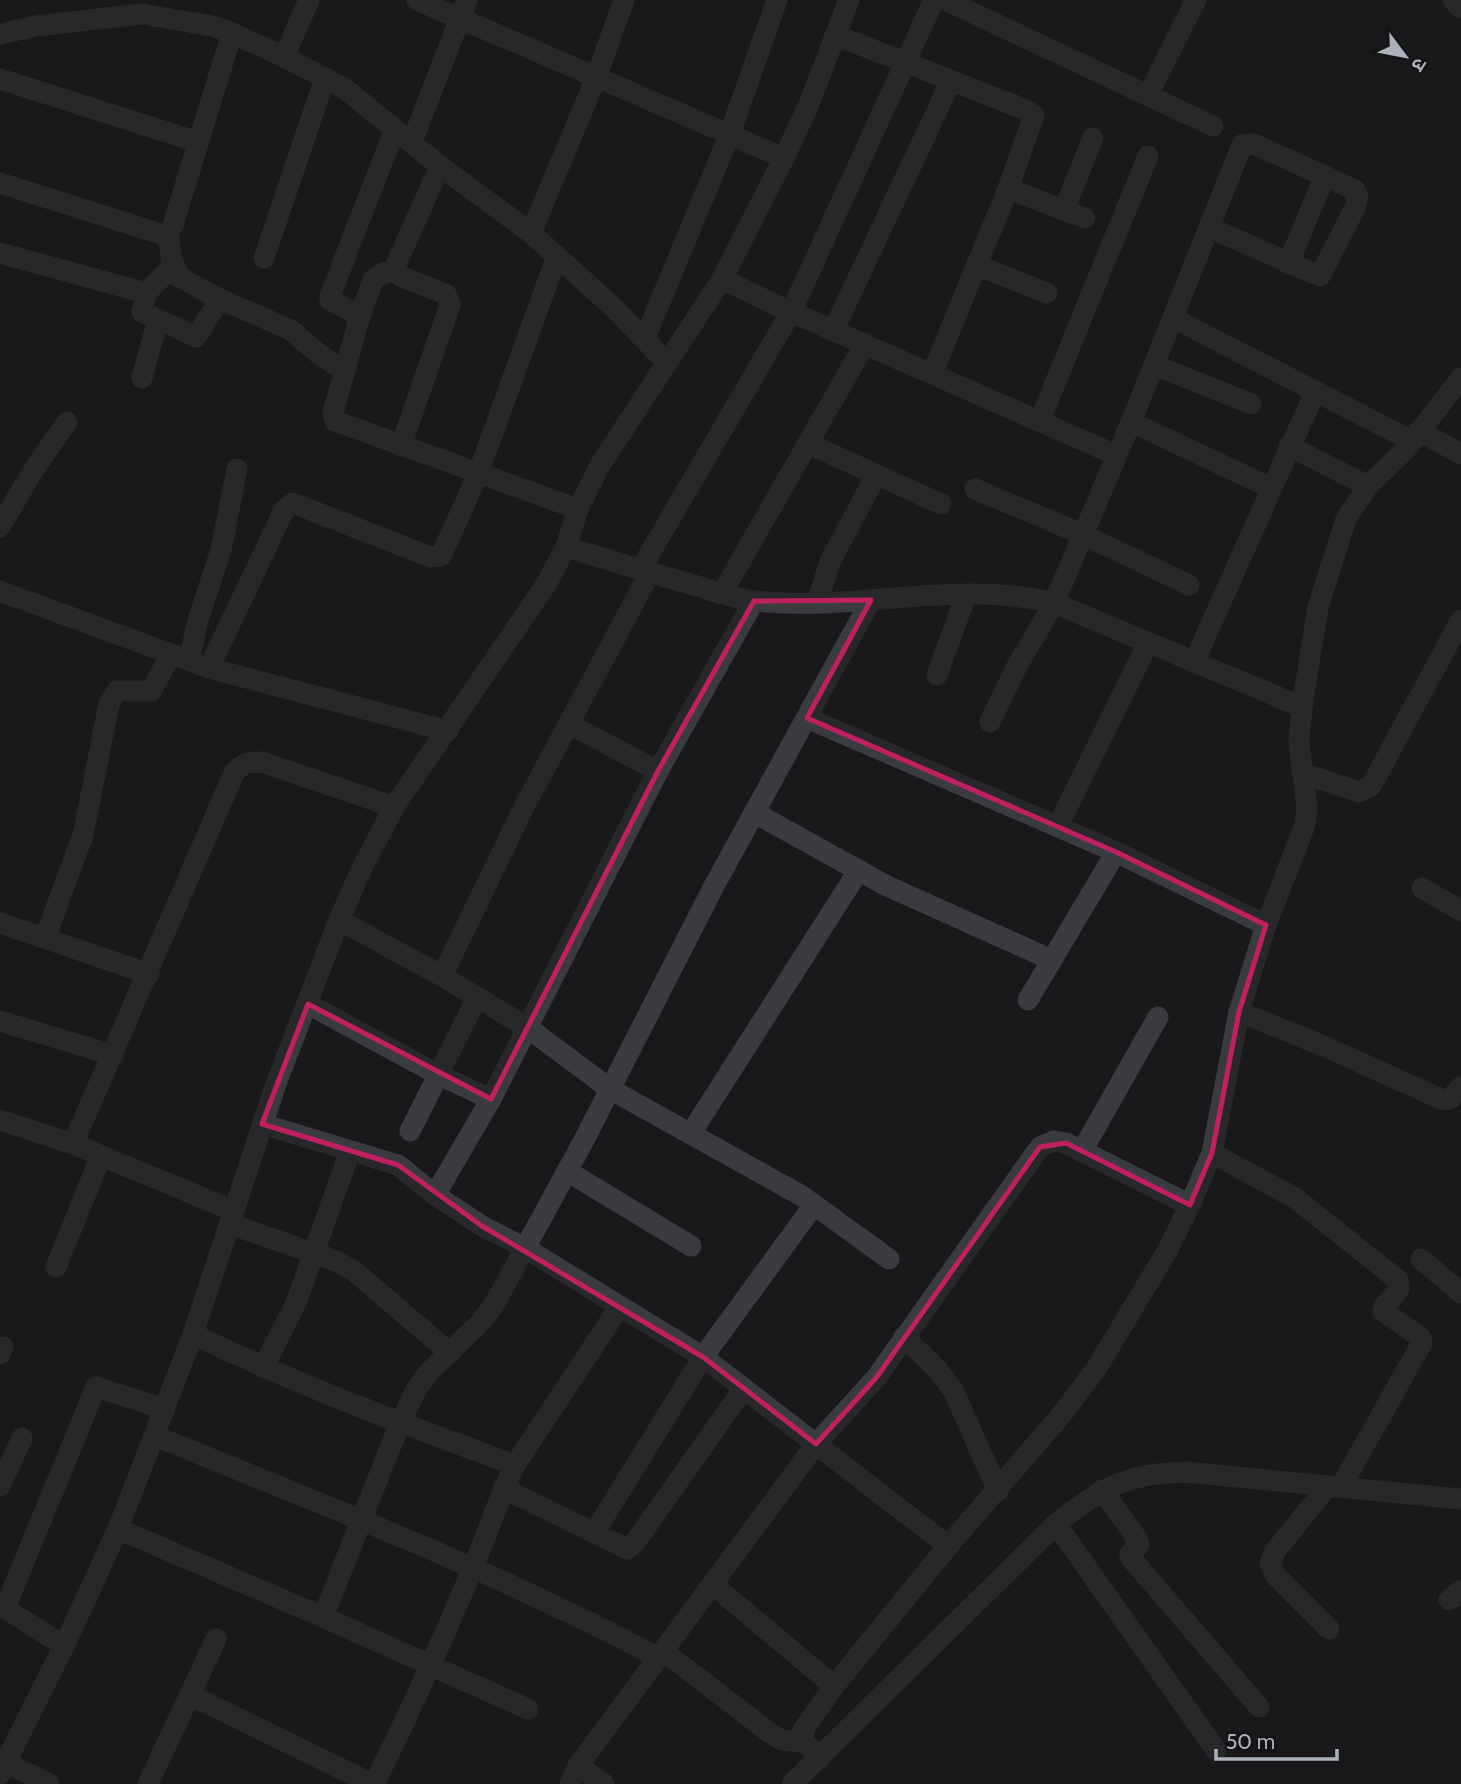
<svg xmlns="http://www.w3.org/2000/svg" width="1461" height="1784" font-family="Cabin,'Noto Sans Devanagari',sans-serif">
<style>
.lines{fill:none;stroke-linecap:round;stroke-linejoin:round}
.minor{stroke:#3a3b3f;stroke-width:21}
.marked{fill:none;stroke:#c12060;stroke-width:5;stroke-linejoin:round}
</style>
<rect width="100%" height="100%" fill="#19191b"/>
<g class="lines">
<!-- minor -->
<g class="minor">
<path d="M417,0L784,158"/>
<path d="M945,0L1213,126"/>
<path d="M1453,0L1461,8"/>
<path d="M232,33L173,225L168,233L171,257L179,277L220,299L291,330L320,355L344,370"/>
<path d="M0,34L36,26L142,14L212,26L232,33L284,57L344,88L440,166L531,233L614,308L667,363"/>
<path d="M835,35L1024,109L1034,115L1008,189L932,374"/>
<path d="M284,57L309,0"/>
<path d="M0,79L198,142"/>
<path d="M1148,95L1196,0"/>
<path d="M412,142L467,0"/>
<path d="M0,183L161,234L168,233"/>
<path d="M1008,189L1085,218"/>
<path d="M1064,210L1093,138"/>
<path d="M531,233L596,78L624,0"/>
<path d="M0,253L146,293L142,312L196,337L220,299"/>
<path d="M264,258L325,78"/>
<path d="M1288,264L1325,176"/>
<path d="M976,265L1047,293"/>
<path d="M395,271L382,273L373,280L360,316L333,413L335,421L578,509"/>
<path d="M722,279L791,312L1116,455"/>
<path d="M146,293L174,265"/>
<path d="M360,316L330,300V296L395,129"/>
<path d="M1173,318L1412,441"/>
<path d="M833,331L951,81"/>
<path d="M645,338L729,136L777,0"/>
<path d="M1154,365L1251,404"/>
<path d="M142,378L158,319"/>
<path d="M1040,420L1148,156"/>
<path d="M1131,422L1271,488"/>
<path d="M1419,431L1461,454"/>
<path d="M807,443L941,504"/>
<path d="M401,446L450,305L446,294L402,277L394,269L440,166"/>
<path d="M1289,446L1368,486"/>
<path d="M975,489L1084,535L1189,585"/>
<path d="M0,527L34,469L67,422"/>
<path d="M566,547C609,560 651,573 694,585C714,591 735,599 756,601C855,612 957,579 1054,603L1302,707"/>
<path d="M640,570L791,312L934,0"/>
<path d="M0,591L209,668L448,731"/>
<path d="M722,593L865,344"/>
<path d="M817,603L830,562L876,475"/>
<path d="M189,660L198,620L221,550L237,469"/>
<path d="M1194,662L1315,392"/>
<path d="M209,668L284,510L293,503L430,557L441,556L478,474L557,256"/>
<path d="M937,675L966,595"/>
<path d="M807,718L1116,852L1266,925"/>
<path d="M990,722L1017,666L1054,603L1131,422L1242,145L1254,144L1355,190L1358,196L1356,206L1320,276L1210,228"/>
<path d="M569,724L658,771"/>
<path d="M1302,773L1359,792L1371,786L1461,620"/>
<path d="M755,813L885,885L1052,960"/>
<path d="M1058,826L1148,643"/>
<path d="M1422,888L1461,911"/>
<path d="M339,920L442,976L528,1028L610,1089L802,1196L889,1259"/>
<path d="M0,923L149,974"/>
<path d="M45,938L83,835L109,704L117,691H151L171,654"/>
<path d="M442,976L525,805L650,573"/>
<path d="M1028,1000L1116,852"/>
<path d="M308,1004L439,1075L491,1099"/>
<path d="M1239,1012L1326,1047L1443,1100L1450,1099L1461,1087"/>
<path d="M0,1021L113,1055"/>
<path d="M0,1120L73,1144L234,1211"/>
<path d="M262,1124L398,1165L435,1195L482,1226L525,1248L703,1357L948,1546"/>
<path d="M410,1131L477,998"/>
<path d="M691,1133L859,870"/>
<path d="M73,1144L234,773C243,763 248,762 262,762L394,807"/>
<path d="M1082,1151L1158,1017"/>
<path d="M1212,1153L1295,1198L1398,1280L1399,1289L1384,1307L1383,1311L1421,1338L1422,1343L1340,1488"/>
<path d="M567,1171L691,1246"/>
<path d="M435,1195L491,1099L658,771L754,601"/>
<path d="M230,1224L336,1261L354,1271L450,1353"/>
<path d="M1421,1259L1461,1293"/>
<path d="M56,1267L101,1156"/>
<path d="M193,1334C297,1385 406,1425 515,1465"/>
<path d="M904,1337L938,1370L953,1390L998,1491"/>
<path d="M0,1354L3,1347"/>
<path d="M263,1368L296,1303L350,1151"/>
<path d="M155,1436C325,1505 497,1572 659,1658"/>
<path d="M0,1486L22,1438"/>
<path d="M1327,1487L1276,1550L1270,1563L1275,1575L1329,1629"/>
<path d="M503,1488L627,1549L636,1541L744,1388"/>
<path d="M1102,1490L1138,1540L1139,1545L1130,1554V1557L1259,1707"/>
<path d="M1056,1524L1216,1750"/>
<path d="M118,1529L323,1617L528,1709"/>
<path d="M594,1533L703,1357L814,1205"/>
<path d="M712,1584L834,1686"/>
<path d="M1449,1600L1461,1591"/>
<path d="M0,1605L64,1646"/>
<path d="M5,1608L96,1387L165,1409"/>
<path d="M323,1617L400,1423L417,1388L430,1371L480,1323L494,1305L583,1142L714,886L871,600"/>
<path d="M663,1651L770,1733L782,1740L804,1742"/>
<path d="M190,1695L372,1784"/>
<path d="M820,1758L804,1742L803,1730L806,1726L834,1686L948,1546L1063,1413L1096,1369L1166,1253L1190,1205L1212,1153L1239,1012L1266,925L1305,825L1307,807L1299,743L1302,707L1318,607L1346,519L1368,486L1406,449L1461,378"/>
<path d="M0,1760L49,1784"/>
<path d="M578,1766L604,1784"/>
<path d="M0,1774L64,1646L118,1529L193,1334L276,1084L339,920L361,870L394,807L547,583L566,547L578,509L600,465L722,279L784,158L809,104L849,0"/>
<path d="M148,1784L216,1639"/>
<path d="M374,1784C409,1714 442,1642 472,1570C487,1535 498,1499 515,1465L620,1306"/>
<path d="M570,1784L578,1766L816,1444L876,1378L1040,1147L1054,1141L1066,1143L1190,1205"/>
<path d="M792,1784L1056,1524C1100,1488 1128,1473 1186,1472L1461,1499"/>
</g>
</g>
<!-- marked area -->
<path d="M0 0H1461V1784H0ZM871,600L807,718L1116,852L1266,925L1239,1012L1212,1153L1190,1205L1066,1143L1040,1147L876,1378L816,1444L703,1357L482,1226L398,1165L262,1124L308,1004L491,1099L658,771L754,601Z" fill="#19191b" fill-opacity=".55" fill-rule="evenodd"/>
<path class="marked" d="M871,600L807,718L1116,852L1266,925L1239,1012L1212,1153L1190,1205L1066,1143L1040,1147L876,1378L816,1444L703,1357L482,1226L398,1165L262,1124L308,1004L491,1099L658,771L754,601Z"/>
<!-- north arrow -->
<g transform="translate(1405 56) rotate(122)" stroke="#141416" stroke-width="5" paint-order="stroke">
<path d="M0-5L12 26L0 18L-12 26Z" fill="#acb1ba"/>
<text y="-10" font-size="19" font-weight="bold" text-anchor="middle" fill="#acb1ba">उ</text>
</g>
<!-- scale -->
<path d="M1216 1749v10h121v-10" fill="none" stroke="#acb1ba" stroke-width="3.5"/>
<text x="1226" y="1749" font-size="21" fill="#acb1ba" stroke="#141416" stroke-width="5" paint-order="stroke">50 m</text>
</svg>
